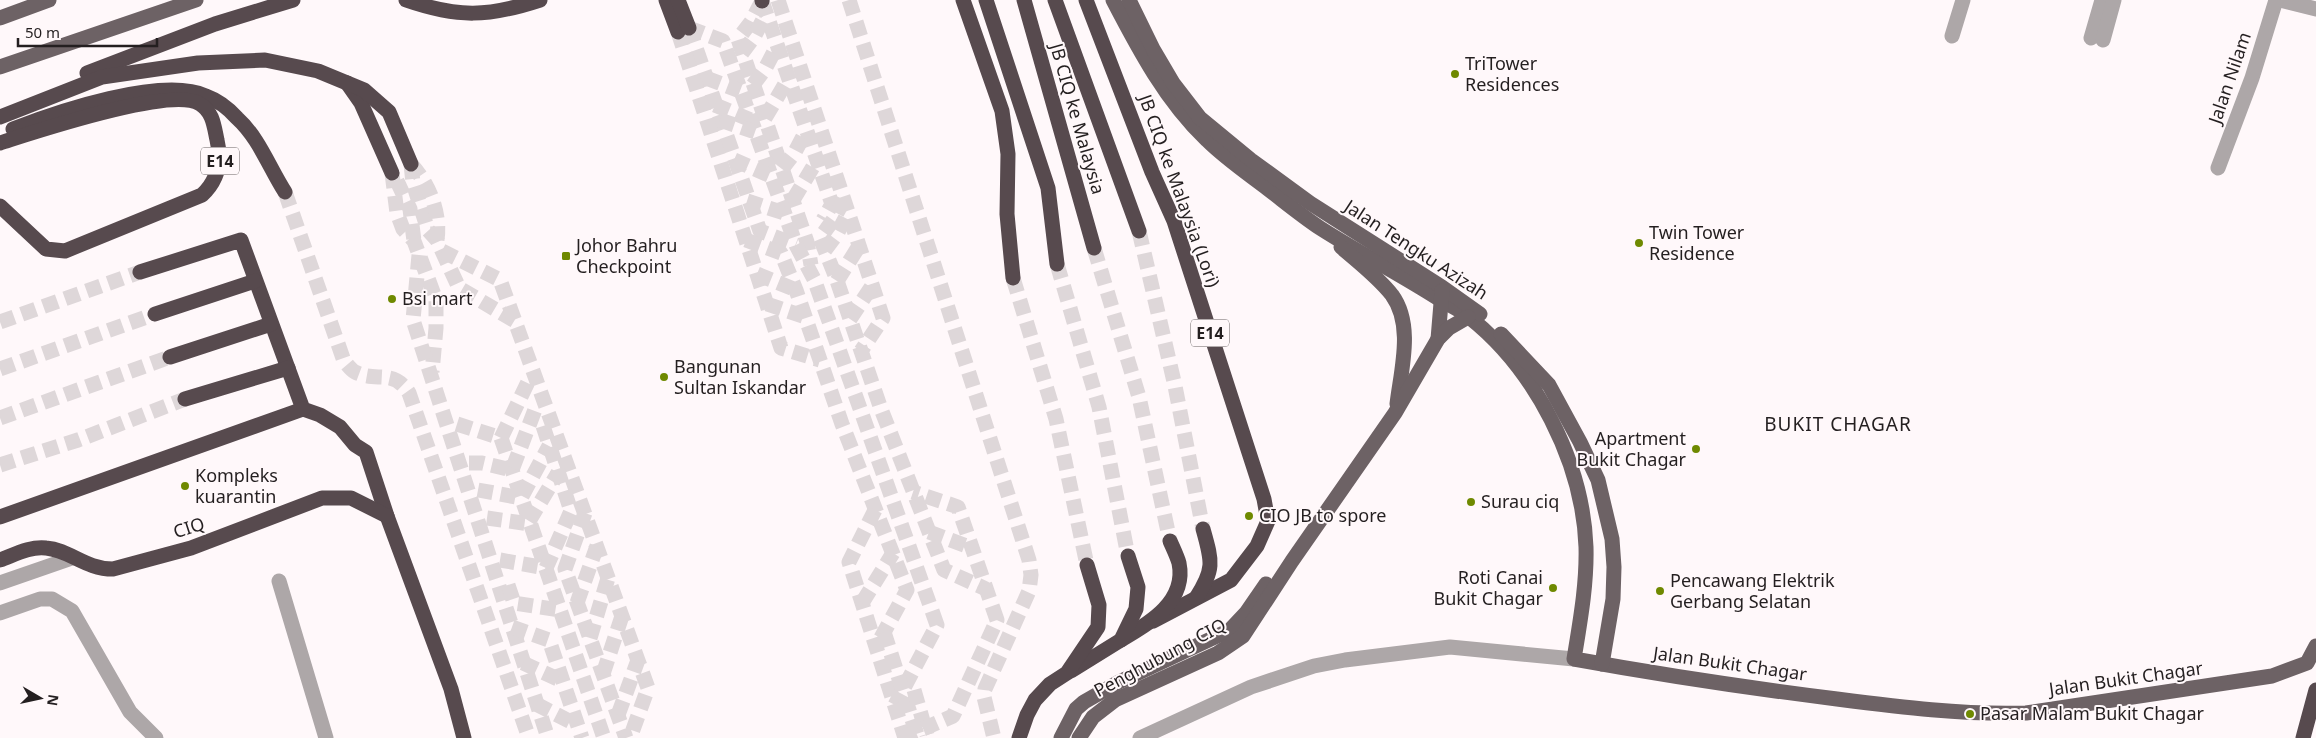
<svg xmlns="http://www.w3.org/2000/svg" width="2316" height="738" font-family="'Noto Sans',sans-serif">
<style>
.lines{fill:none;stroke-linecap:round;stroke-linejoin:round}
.highway-tunnel{stroke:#ded7d9;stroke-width:15;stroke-dasharray:15 8;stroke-linecap:butt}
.minor{stroke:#ada7a8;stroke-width:15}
.major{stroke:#6d6265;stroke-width:15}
.highway{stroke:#574a4e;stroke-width:15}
.poi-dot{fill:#6f8900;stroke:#fff8fa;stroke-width:2}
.labels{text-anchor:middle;stroke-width:4;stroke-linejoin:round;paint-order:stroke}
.shield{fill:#fff8fa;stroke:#666061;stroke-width:1}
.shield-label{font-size:16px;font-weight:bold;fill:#241f20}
.poi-label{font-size:18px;fill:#241f20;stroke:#fff8fa;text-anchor:start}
.street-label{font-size:18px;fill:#241f20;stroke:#fff8fa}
.neighbourhood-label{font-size:19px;letter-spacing:1px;fill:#241f20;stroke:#fff8fa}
</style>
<rect width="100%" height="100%" fill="#fff8fa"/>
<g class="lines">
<!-- highway-tunnel -->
<g class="highway-tunnel">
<path d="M778,0L883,318L861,351"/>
<path d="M849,0L1029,560L1031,575L1029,591L985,689L984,697L994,738"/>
<path d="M762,1L751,22L738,39L807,242L811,265"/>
<path d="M762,1L832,204L823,220"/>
<path d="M689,28L723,41L796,245L814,279L937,625L895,705"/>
<path d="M689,28L760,231L796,245"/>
<path d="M678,32L781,348L820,360"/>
<path d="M742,53L754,37L766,14"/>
<path d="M706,78L740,91"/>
<path d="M753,85L765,69L777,46"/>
<path d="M715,105L751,120"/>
<path d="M765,118L788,79"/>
<path d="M720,120L755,132"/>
<path d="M734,160L771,176"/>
<path d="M411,164L413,183L428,230L437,240L459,288L515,321"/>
<path d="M411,164C429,184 441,212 437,240"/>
<path d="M782,169L795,152L806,131"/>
<path d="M392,173L397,213L403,229L414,241L436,300V328L432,372"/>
<path d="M397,181L410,209L414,241"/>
<path d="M285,192L344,361C347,364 351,370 355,372C377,383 393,368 409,393L529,738"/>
<path d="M793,200L816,162"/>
<path d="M844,200L833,220L820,238L835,275L881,409L944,570L986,589"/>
<path d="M747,201L784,213"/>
<path d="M1139,231L1175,386L1203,529"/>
<path d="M746,240L781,253L796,290L842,424L907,590L876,647"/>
<path d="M1094,248L1139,397L1170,541"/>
<path d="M825,250L837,234L848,213"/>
<path d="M442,251L500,280L648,688L630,738"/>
<path d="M419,255L413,320L548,738"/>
<path d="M1057,264L1099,407L1128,556"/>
<path d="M757,274L796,290"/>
<path d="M1013,278L1056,419L1087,565"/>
<path d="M837,281L859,246"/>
<path d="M767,304L806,317"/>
<path d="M850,319L872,286"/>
<path d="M0,322L140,272"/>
<path d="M0,369L155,314"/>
<path d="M0,418L170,357"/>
<path d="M457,424L501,438"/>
<path d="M501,438L604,738"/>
<path d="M501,438L528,382"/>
<path d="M469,463H482L512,470L536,407"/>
<path d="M0,465L78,440L185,399"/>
<path d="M478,490L521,498L549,446"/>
<path d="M875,510L849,562L905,738"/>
<path d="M585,513L565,569L626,738"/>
<path d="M487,518L530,524"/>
<path d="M529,521L558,473"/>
<path d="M929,532L972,548"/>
<path d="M500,560L546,568L571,511L543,426"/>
<path d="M508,585L514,603L560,610"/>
<path d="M577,603L597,546"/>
<path d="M862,603L893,553"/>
<path d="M512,627L549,640L582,738"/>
<path d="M884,632L918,738"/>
<path d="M590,638L608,578"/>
<path d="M523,663L562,681"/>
<path d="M603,674L622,616"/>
<path d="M914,690L927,735"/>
<path d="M536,704L577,725"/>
<path d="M618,715L638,660"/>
<path d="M902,738L953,716L997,620L958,507L913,492"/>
</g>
<!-- minor -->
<g class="minor">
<path d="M2280,0L2316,9"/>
<path d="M1952,36L1963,0"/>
<path d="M2091,38L2102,0"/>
<path d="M2103,40L2114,0"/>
<path d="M2218,168L2252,78L2276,0"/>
<path d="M279,581L326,738"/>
<path d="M0,583L72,558"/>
<path d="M0,613L40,599H52L72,611L130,712L156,738"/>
<path d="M1140,738L1251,687L1314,666L1345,660L1450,647L1574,659"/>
</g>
<!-- major -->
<g class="major">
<path d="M1113,0C1139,50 1166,101 1207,140C1225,158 1247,173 1268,189C1285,202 1302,216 1320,228C1359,253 1400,274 1439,299C1449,305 1460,310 1469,317C1535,369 1583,462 1586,547C1587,584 1580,622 1574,659C1662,675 1749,688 1837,699C1900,707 1963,715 2026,713L2272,676L2307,663L2316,646"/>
<path d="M1129,0L1153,49L1173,83L1200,118L1251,160L1310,203L1442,287L1480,314"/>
<path d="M0,18L49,0"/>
<path d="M0,67L196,0"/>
<path d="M1341,247C1358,262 1378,277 1392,295C1414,325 1401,370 1397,404"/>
<path d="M1501,334L1549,385L1580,442L1598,480L1612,539L1614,567L1613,599L1602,664"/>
<path d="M1438,339L1442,291"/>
<path d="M1061,738L1076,709L1084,702L1119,682L1230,630L1246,613L1266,584"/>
<path d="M1079,738L1093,717L1115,700L1218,653L1243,636L1292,561L1395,413L1438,339L1449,328L1468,317"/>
</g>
<!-- highway -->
<g class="highway">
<path d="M406,0C458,18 488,17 540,0"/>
<path d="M666,0L678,32"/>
<path d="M678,0L689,28"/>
<path d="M762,0V1"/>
<path d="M963,0L1002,111L1008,154L1007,214L1013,278"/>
<path d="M986,0L1048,188L1057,264"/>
<path d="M1024,0L1094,248"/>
<path d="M1055,0L1139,231"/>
<path d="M1086,0L1152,172L1174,221L1264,499L1268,521L1257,546L1231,580L1153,621"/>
<path d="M87,73L215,24L293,0"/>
<path d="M347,83L361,103L392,173"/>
<path d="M0,117L102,77L198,63L265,60L318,71L364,90L389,112L411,164"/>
<path d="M13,129C57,112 162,76 206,96C217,100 229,109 237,118C259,138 269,167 285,192"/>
<path d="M0,143C35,132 171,86 200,104C213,112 214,126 217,140C222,161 218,180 202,195L65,251L46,249L0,206"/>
<path d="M140,272L241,240L303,409L320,415L340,427L355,445L366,452L387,516L451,689L464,738"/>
<path d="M155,314L255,281"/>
<path d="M170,357L271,324"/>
<path d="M185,399L288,368"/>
<path d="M0,517L303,409"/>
<path d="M0,560C14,555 30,546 46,548C70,550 85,569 113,569L191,548L322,498H351L387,516"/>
<path d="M1196,598C1215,569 1212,561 1203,529"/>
<path d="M1121,640C1148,624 1187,602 1179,563C1177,556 1173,548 1170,541"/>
<path d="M1071,671L1121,640L1136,609L1138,587L1128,556"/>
<path d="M1019,738L1027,715L1035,700L1050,684L1067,673L1098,627L1099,605L1087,565"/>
<path d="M2303,738L2316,690"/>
</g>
</g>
<!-- markers -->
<g class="poi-dot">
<circle cx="1455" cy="74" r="5"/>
<circle cx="1639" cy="243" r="5"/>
<rect x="561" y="251" width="10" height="10" rx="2.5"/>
<circle cx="392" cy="299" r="5"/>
<circle cx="664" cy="377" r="5"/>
<circle cx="1696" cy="449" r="5"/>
<circle cx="185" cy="486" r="5"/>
<circle cx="1471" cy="502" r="5"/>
<circle cx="1249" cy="516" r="5"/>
<circle cx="1553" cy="588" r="5"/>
<circle cx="1660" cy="591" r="5"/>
<circle cx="1970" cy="714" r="5"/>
</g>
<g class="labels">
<!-- shield labels -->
<g class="shield">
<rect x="201" y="147.5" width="38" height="27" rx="4"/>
<rect x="1191" y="319.5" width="38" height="27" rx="4"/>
</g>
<g class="shield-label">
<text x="220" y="167">E14</text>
<text x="1210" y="339">E14</text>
</g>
<!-- poi labels -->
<g class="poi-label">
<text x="1465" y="70">TriTower<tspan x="1465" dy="21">Residences</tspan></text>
<text x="1649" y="239">Twin Tower<tspan x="1649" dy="21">Residence</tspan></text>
<text x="576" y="252">Johor Bahru<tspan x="576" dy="21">Checkpoint</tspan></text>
<text x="402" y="305">Bsi mart</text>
<text x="674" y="373">Bangunan<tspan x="674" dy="21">Sultan Iskandar</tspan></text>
<text x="1686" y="445" text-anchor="end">Apartment<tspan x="1686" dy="21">Bukit Chagar</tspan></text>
<text x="195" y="482">Kompleks<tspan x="195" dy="21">kuarantin</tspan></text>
<text x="1481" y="508">Surau ciq</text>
<text x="1259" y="522">CIO JB to spore</text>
<text x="1543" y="584" text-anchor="end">Roti Canai<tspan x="1543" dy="21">Bukit Chagar</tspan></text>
<text x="1670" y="587">Pencawang Elektrik<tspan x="1670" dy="21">Gerbang Selatan</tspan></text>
<text x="1980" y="720">Pasar Malam Bukit Chagar</text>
</g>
<!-- street labels -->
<g class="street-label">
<text transform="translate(2230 78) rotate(-71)" y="6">Jalan Nilam</text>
<text transform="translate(1077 119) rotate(74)" y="6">JB CIQ ke Malaysia</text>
<text transform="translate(1179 191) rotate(70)" y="6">JB CIQ ke Malaysia (Lori)</text>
<text transform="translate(1416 250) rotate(33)" y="6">Jalan Tengku Azizah</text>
<text transform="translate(189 528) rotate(-18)" y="6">CIQ</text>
<text transform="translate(1160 658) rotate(-28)" y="6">Penghubung CIQ</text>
<text transform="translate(1730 664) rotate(8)" y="6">Jalan Bukit Chagar</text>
<text transform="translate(2126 679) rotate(-8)" y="6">Jalan Bukit Chagar</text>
</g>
<!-- neighbourhood labels -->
<g class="neighbourhood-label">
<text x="1838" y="431">BUKIT CHAGAR</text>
</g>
</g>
<!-- north arrow -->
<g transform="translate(40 698) rotate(99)" stroke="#fff8fa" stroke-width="4" paint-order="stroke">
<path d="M0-4L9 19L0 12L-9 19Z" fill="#241f20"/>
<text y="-8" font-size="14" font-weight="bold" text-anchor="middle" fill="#241f20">N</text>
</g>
<!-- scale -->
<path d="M18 38v8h139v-8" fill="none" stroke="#241f20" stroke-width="2.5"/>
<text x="25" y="38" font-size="15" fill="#241f20" stroke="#fff8fa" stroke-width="4" paint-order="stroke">50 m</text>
</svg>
